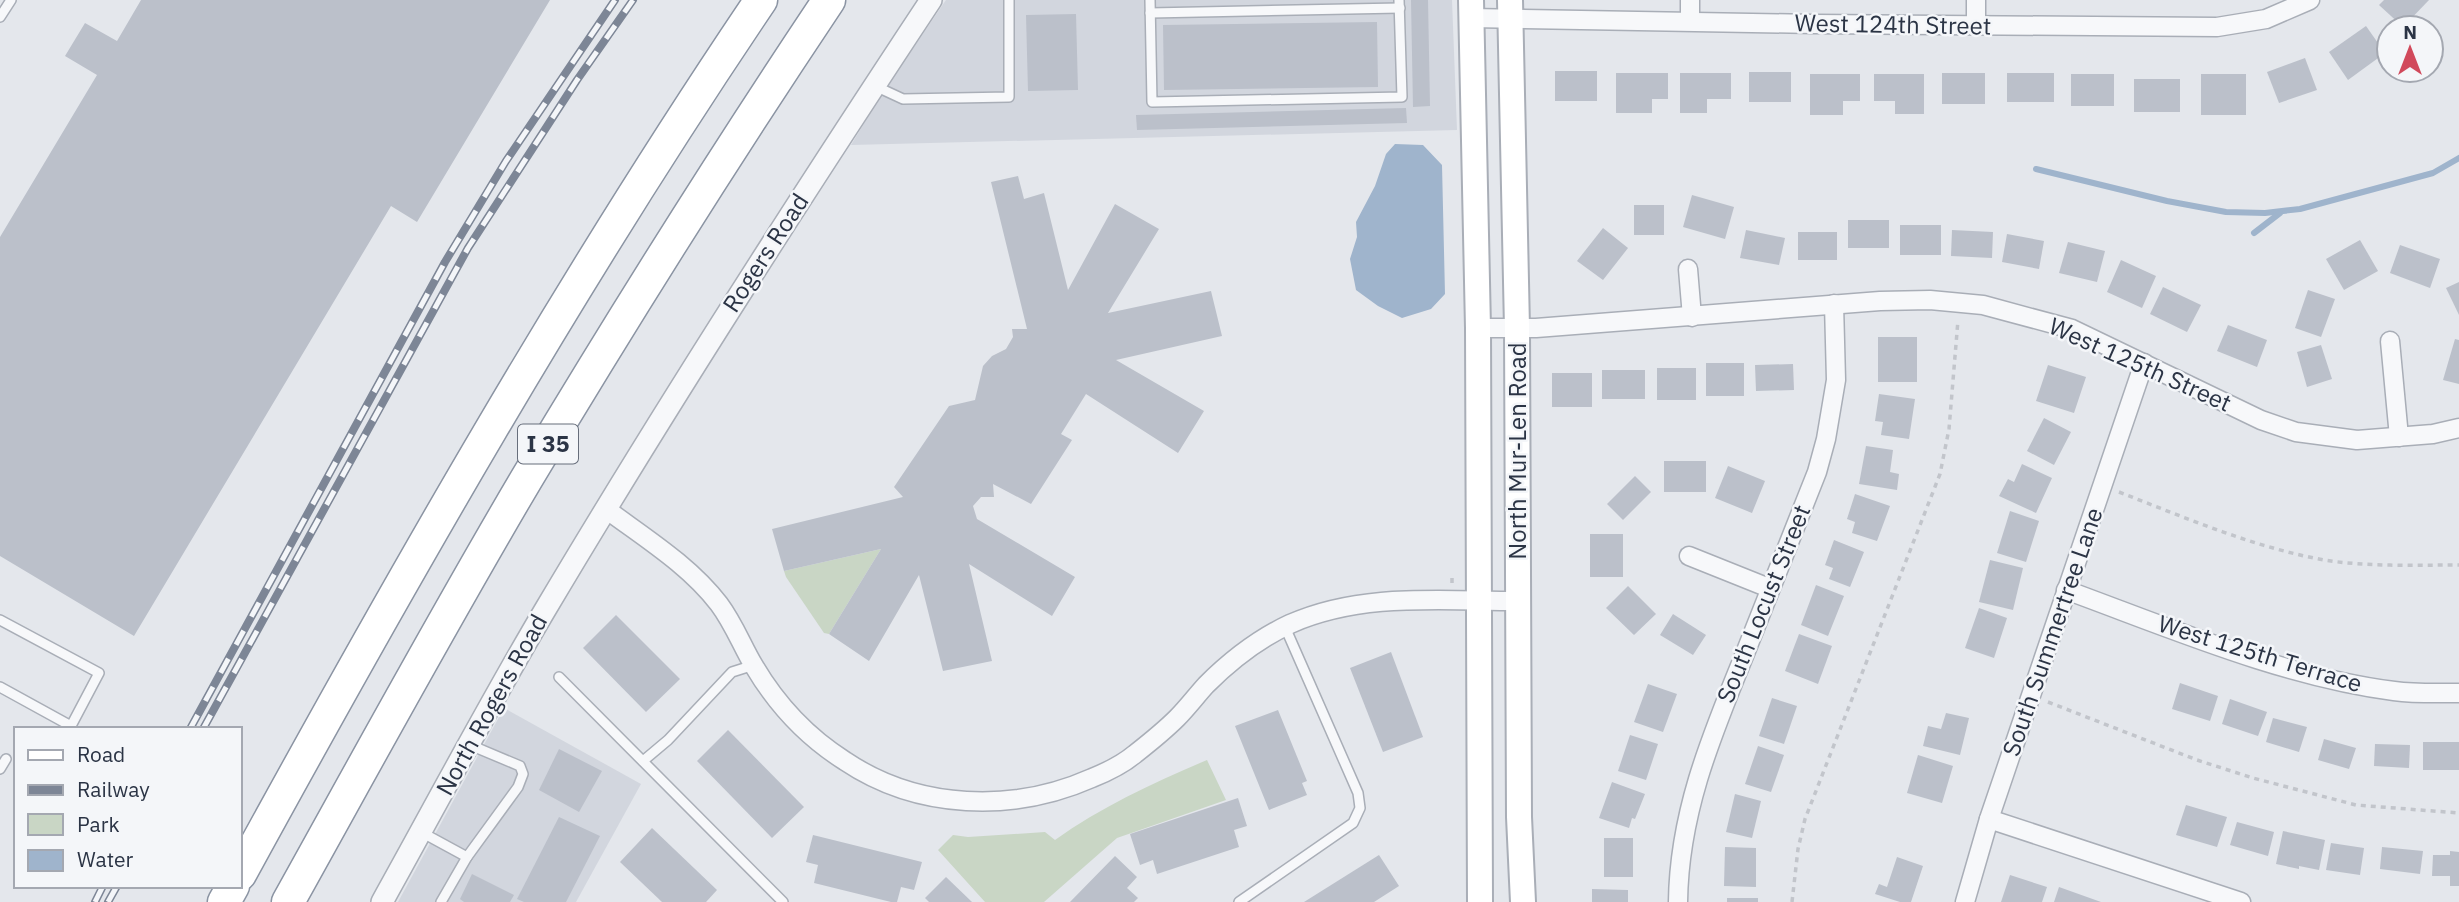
<svg xmlns="http://www.w3.org/2000/svg" width="2459" height="902" font-family="'IBM Plex Sans',sans-serif">
<style>
.built{fill:#d2d6de}
.green{fill:#c9d6c5}
.water{fill:#9fb4cc}
.lines{fill:none;stroke-linecap:round;stroke-linejoin:round}
.stream{stroke:#9fb4cc;stroke-width:6}
.building{fill:#bbc0ca}
.service-casing{stroke:#a9aeb7;stroke-width:12}
.minor-casing{stroke:#a9aeb7;stroke-width:21}
.tertiary-casing{stroke:#a9aeb7;stroke-width:24}
.secondary-casing{stroke:#a9aeb7;stroke-width:28}
.motorway-casing{stroke:#8b94a3;stroke-width:35}
.path{stroke:#c2c5cb;stroke-width:3.5;stroke-dasharray:5 5;stroke-linecap:butt}
.service{stroke:#f7f8fa;stroke-width:9}
.minor{stroke:#f7f8fa;stroke-width:18}
.tertiary{stroke:#f7f8fa;stroke-width:21}
.secondary{stroke:#fff;stroke-width:24}
.motorway{stroke:#fff;stroke-width:32}
.rail-casing{stroke:#7d8696;stroke-width:8}
.rail{stroke:#f4f6f9;stroke-width:5;stroke-dasharray:16;stroke-linecap:butt}
.labels{text-anchor:middle;stroke-width:5;stroke-linejoin:round;paint-order:stroke}
.shield{fill:#f4f6f9;stroke:#676e7b;stroke-width:2}
.shield-label{font-size:23px;font-weight:bold;fill:#2b3445}
.street-label{font-size:24px;fill:#2b3445;stroke:#f4f6f9}
</style>
<rect width="100%" height="100%" fill="#e4e7ec"/>
<!-- built -->
<g class="built">
<path d="M946,0H1452L1457,130L851,145L883,92Z"/>
<path d="M504,708L641,784L576,902H398Z"/>
</g>
<!-- green -->
<g class="green">
<path d="M881,549L829,634L824,633L786,577L784,571Z"/>
<path d="M1207,760L1226,800L1117,838L1044,902H985L938,850L953,835L968,837L1045,832L1055,840C1101,807 1155,782 1207,760Z"/>
</g>
<!-- water -->
<path class="water" d="M1395,144L1423,145L1442,165L1445,294L1431,309L1402,318L1378,306L1356,290L1350,259L1357,237L1356,222L1375,186L1386,154Z"/>
<g class="lines">
<!-- stream -->
<g class="stream">
<path d="M2036,169L2167,201L2226,212L2265,213L2300,209L2433,173L2459,158"/>
<path d="M2254,233L2280,213"/>
</g>
</g>
<!-- building -->
<g class="building">
<path d="M141,0H550L417,222L391,206L134,636L0,556V237L97,75L65,56L85,23L117,41Z"/>
<path d="M1411,0H1428L1430,106L1413,107Z"/>
<path d="M2384,0H2429L2403,27L2379,5Z"/>
<path d="M1076,14L1078,90L1028,91L1026,15Z"/>
<path d="M1377,22L1378,87L1164,90L1163,25Z"/>
<path d="M2366,26L2385,53L2348,80L2329,52Z"/>
<path d="M2305,58L2317,90L2279,103L2267,72Z"/>
<rect x="1555" y="71" width="42" height="30"/>
<rect x="1749" y="72" width="42" height="30"/>
<path d="M1616,73H1668V99H1652V113H1616Z"/>
<path d="M1680,73H1731V99H1707V113H1680Z"/>
<rect x="1942" y="73" width="43" height="31"/>
<rect x="2007" y="73" width="47" height="29"/>
<path d="M1810,74H1860V101H1843V115H1810Z"/>
<path d="M1874,74H1924V114H1895V101H1874Z"/>
<rect x="2071" y="74" width="43" height="32"/>
<rect x="2201" y="74" width="45" height="41"/>
<rect x="2134" y="79" width="46" height="33"/>
<path d="M1406,108L1407,123L1137,130L1136,115Z"/>
<path d="M1018,176L1024,199L1044,193L1068,290L1115,204L1159,229L1108,313L1211,291L1222,336L1116,360L1204,411L1178,453L1086,394L1061,434L1072,440L1031,504L993,484L994,497H981L973,506L977,519L1075,577L1052,616L969,564L992,661L943,671L919,575L869,661L829,634L881,549L784,571L772,529L903,497L894,487L949,406L975,400L983,366L992,356L1006,349L1013,337L1012,329H1027L991,182Z"/>
<path d="M1692,195L1734,207L1725,239L1683,227Z"/>
<rect x="1634" y="205" width="30" height="30"/>
<rect x="1848" y="220" width="41" height="28"/>
<rect x="1900" y="225" width="41" height="30"/>
<path d="M1603,228L1628,248L1603,280L1577,261Z"/>
<path d="M1746,230L1785,238L1779,265L1740,258Z"/>
<path d="M1952,230L1993,232L1992,258L1951,256Z"/>
<rect x="1798" y="232" width="39" height="28"/>
<path d="M2007,234L2044,241L2039,269L2002,262Z"/>
<path d="M2360,240L2378,271L2344,290L2326,259Z"/>
<path d="M2068,242L2105,251L2097,282L2059,273Z"/>
<path d="M2400,245L2440,259L2430,288L2390,273Z"/>
<path d="M2121,260L2156,276L2142,308L2107,292Z"/>
<path d="M2459,282V315L2446,288Z"/>
<path d="M2163,287L2201,305L2187,332L2150,314Z"/>
<path d="M2308,290L2335,299L2321,337L2295,328Z"/>
<path d="M2228,325L2267,340L2257,367L2217,351Z"/>
<rect x="1878" y="337" width="39" height="45"/>
<path d="M2455,339L2459,340V384L2443,380Z"/>
<path d="M2321,345L2332,379L2307,387L2297,352Z"/>
<rect x="1706" y="363" width="38" height="33"/>
<path d="M1793,364L1794,390L1756,391L1755,365Z"/>
<path d="M2048,365L2086,377L2074,413L2036,401Z"/>
<rect x="1657" y="368" width="39" height="32"/>
<rect x="1602" y="370" width="43" height="29"/>
<rect x="1552" y="373" width="40" height="34"/>
<path d="M1879,394L1915,399L1909,439L1881,435L1883,422L1875,421Z"/>
<path d="M2044,418L2071,432L2054,465L2027,451Z"/>
<path d="M1866,446L1893,450L1890,472L1899,474L1897,490L1859,484Z"/>
<rect x="1664" y="461" width="42" height="31"/>
<path d="M2022,464L2052,478L2036,513L1999,496L2008,479L2014,482Z"/>
<path d="M1728,466L1765,481L1752,513L1715,498Z"/>
<path d="M1635,476L1651,492L1623,520L1607,504Z"/>
<path d="M1855,494L1890,506L1877,541L1852,533L1855,522L1847,519Z"/>
<path d="M2010,511L2039,521L2026,562L1997,553Z"/>
<rect x="1590" y="534" width="33" height="43"/>
<path d="M1834,540L1864,552L1850,587L1829,579L1833,568L1825,565Z"/>
<path d="M1990,560L2023,568L2013,610L1979,602Z"/>
<path d="M1816,585L1844,596L1828,636L1801,625Z"/>
<path d="M1628,586L1656,614L1634,635L1606,608Z"/>
<path d="M1979,608L2007,618L1994,658L1965,648Z"/>
<path d="M1673,614L1706,635L1693,655L1660,635Z"/>
<path d="M616,615L680,679L646,712L583,648Z"/>
<path d="M1799,634L1832,646L1818,684L1785,671Z"/>
<path d="M1391,652L1423,737L1383,752L1350,668Z"/>
<path d="M2180,683L2218,696L2210,721L2172,709Z"/>
<path d="M1648,684L1677,694L1663,732L1634,722Z"/>
<path d="M1772,698L1797,706L1784,744L1759,736Z"/>
<path d="M2230,699L2267,712L2258,736L2222,724Z"/>
<path d="M1278,710L1307,781L1302,783L1307,795L1269,810L1235,726Z"/>
<path d="M1946,713L1969,718L1960,755L1923,746L1928,726L1941,729Z"/>
<path d="M2273,718L2307,727L2299,752L2266,742Z"/>
<path d="M728,730L804,807L772,838L697,761Z"/>
<path d="M1630,735L1658,744L1646,780L1618,771Z"/>
<path d="M2324,739L2356,748L2349,769L2318,760Z"/>
<rect x="2423" y="742" width="36" height="28"/>
<path d="M2375,744L2410,745L2409,768L2374,766Z"/>
<path d="M1758,746L1784,755L1771,792L1745,784Z"/>
<path d="M559,749L602,771L579,812L539,790Z"/>
<path d="M1918,755L1953,766L1942,803L1907,793Z"/>
<path d="M1612,782L1645,794L1635,819L1632,818L1629,828L1599,818Z"/>
<path d="M1735,794L1761,801L1752,838L1726,832Z"/>
<path d="M1238,798L1247,826L1234,830L1239,847L1157,874L1153,860L1140,865L1130,834Z"/>
<path d="M2186,805L2227,817L2217,847L2176,835Z"/>
<path d="M559,817L600,836L566,902H524L517,899Z"/>
<path d="M2237,822L2274,832L2268,856L2230,845Z"/>
<path d="M652,828L717,890L706,902H662L620,862Z"/>
<path d="M2283,831L2325,840L2319,870L2299,866V869L2276,864Z"/>
<path d="M813,835L922,862L914,890L901,887L897,902H891L814,883L818,865L806,862Z"/>
<rect x="1604" y="838" width="29" height="39"/>
<path d="M2331,843L2364,848L2360,875L2326,870Z"/>
<path d="M1725,847L1756,848V887L1724,886Z"/>
<path d="M2382,847L2423,851L2420,874L2380,869Z"/>
<path d="M2450,851L2459,852V886H2450V876H2432L2433,855H2450Z"/>
<path d="M1379,855L1399,886L1374,902H1304Z"/>
<path d="M1115,856L1137,877L1127,888L1138,898L1134,902H1070Z"/>
<path d="M1897,857L1923,866L1911,902H1900L1875,894L1879,884L1887,887Z"/>
<path d="M472,874L514,895L510,902H464L460,899Z"/>
<path d="M2010,875L2047,887L2042,902H2001Z"/>
<path d="M946,877L972,902H929L925,898Z"/>
<path d="M2059,887L2101,902H2054Z"/>
<path d="M1592,889L1628,890V902H1592Z"/>
<rect x="1727" y="898" width="31" height="4"/>
</g>
<g class="lines">
<defs>
<g id="service">
<path d="M1150,0L1152,102L1402,97L1399,0"/>
<path d="M1150,13L1400,8"/>
<path d="M0,17L11,0"/>
<path d="M875,86L903,99L1009,97V0"/>
<path d="M0,620L99,673L71,726L0,687"/>
<path d="M559,677L783,902"/>
<path d="M643,761L668,740L732,672L754,665"/>
<path d="M0,769L6,759"/>
<path d="M421,832L467,857"/>
<path d="M441,902L467,857L518,787L523,774L520,766L470,745"/>
<path d="M1239,902L1353,823L1360,808L1358,793L1285,627"/>
</g>
<g id="minor">
<path d="M1690,0V21"/>
<path d="M1976,0V26"/>
<path d="M1471,18L1814,24L2217,27L2266,19L2310,0"/>
<path d="M1688,269L1692,317"/>
<path d="M1478,328H1536L1880,301L1930,300L1983,305L2072,329L2261,420L2296,432L2357,440L2433,434L2459,428"/>
<path d="M2390,341L2399,437"/>
<path d="M606,509C645,538 689,565 719,604C734,624 742,646 754,666C777,705 807,737 845,761C918,810 1013,813 1092,778C1107,772 1123,764 1135,754C1149,743 1164,731 1177,718C1187,708 1196,696 1206,685C1231,660 1258,639 1290,624C1362,592 1441,601 1518,601"/>
<path d="M1689,556L1769,588"/>
<path d="M2066,590C2170,628 2284,677 2394,691C2416,694 2438,693 2459,693"/>
<path d="M1989,819L2241,902"/>
<path d="M1678,902C1679,813 1711,737 1744,656C1768,594 1793,533 1817,472L1826,439L1836,380L1834,304"/>
<path d="M1965,902L1989,819L2144,363"/>
</g>
<path id="tertiary" d="M382,902C436,805 488,706 545,610C668,403 798,201 931,0"/>
<g id="secondary">
<path d="M1471,0L1478,328L1480,902"/>
<path d="M1510,0L1517,328L1519,817L1523,902"/>
</g>
<g id="motorway">
<path d="M240,874C403,576 571,281 761,0"/>
<path d="M224,902L233,886"/>
<path d="M288,902C367,760 444,618 527,478C624,316 724,157 829,0"/>
</g>
</defs>
<!-- service casing -->
<use href="#service" class="service-casing"/>
<!-- minor casing -->
<use href="#minor" class="minor-casing"/>
<!-- tertiary casing -->
<use href="#tertiary" class="tertiary-casing"/>
<!-- secondary casing -->
<use href="#secondary" class="secondary-casing"/>
<!-- motorway casing -->
<use href="#motorway" class="motorway-casing"/>
<!-- path -->
<g class="path">
<path d="M2119,492C2186,518 2253,547 2324,560C2368,567 2415,565 2459,565"/>
<path d="M1452,583V574"/>
<path d="M2048,702L2197,760L2253,778L2356,805L2459,813"/>
<path d="M1792,902L1798,849L1805,819L1940,474L1949,429L1958,320"/>
</g>
<!-- service -->
<use href="#service" class="service"/>
<!-- minor -->
<use href="#minor" class="minor"/>
<!-- tertiary -->
<use href="#tertiary" class="tertiary"/>
<!-- secondary -->
<use href="#secondary" class="secondary"/>
<!-- motorway -->
<use href="#motorway" class="motorway"/>
<defs>
<g id="rail">
<path d="M190,729L445,262L506,161L615,0"/>
<path d="M203,729L468,248L577,80L633,0"/>
<path d="M95,902L103,886"/>
<path d="M108,902L117,886"/>
</g>
</defs>
<!-- rail casing -->
<use href="#rail" class="rail-casing"/>
<!-- rail -->
<use href="#rail" class="rail"/>
</g>
<g class="labels">
<!-- shield labels -->
<rect class="shield" x="518" y="424.5" width="60" height="39" rx="5"/>
<g class="shield-label">
<text x="548" y="452">I 35</text>
</g>
<!-- street labels -->
<g class="street-label">
<text transform="translate(1893 25) rotate(1)" y="8">West 124th Street</text>
<text transform="translate(766 253) rotate(-57)" y="8">Rogers Road</text>
<text transform="translate(2140 365) rotate(24)" y="8">West 125th Street</text>
<text transform="translate(1518 451) rotate(-90)" y="8">North Mur-Len Road</text>
<text transform="translate(1764 604) rotate(-68)" y="8">South Locust Street</text>
<text transform="translate(2053 632) rotate(-71)" y="8">South Summertree Lane</text>
<text transform="translate(2260 654) rotate(17)" y="8">West 125th Terrace</text>
<text transform="translate(492 705) rotate(-61)" y="8">North Rogers Road</text>
</g>
</g>
<!-- legend -->
<rect x="14" y="727" width="228" height="161" fill="#f4f6f9" stroke="#a4a8b1" stroke-width="2"/>
<rect x="28" y="750" width="35" height="10" fill="#ffffff" stroke="#a4a8b1" stroke-width="2"/>
<text x="77" y="762" font-size="21" fill="#2b3445">Road</text>
<rect x="28" y="785" width="35" height="10" fill="#7d8696" stroke="#a4a8b1" stroke-width="2"/>
<text x="77" y="797" font-size="21" fill="#2b3445">Railway</text>
<rect x="28" y="814" width="35" height="21" fill="#c9d6c5" stroke="#a4a8b1" stroke-width="2"/>
<text x="77" y="832" font-size="21" fill="#2b3445">Park</text>
<rect x="28" y="850" width="35" height="21" fill="#9fb4cc" stroke="#a4a8b1" stroke-width="2"/>
<text x="77" y="867" font-size="21" fill="#2b3445">Water</text>
<!-- north arrow -->
<g transform="translate(2410 49)"><circle r="33" fill="#f4f6f9" stroke="#a4a8b1" stroke-width="2"/>
<path d="M0-5L12 26L0 18L-12 26Z" fill="#d1495b"/>
<text y="-10" font-size="19" font-weight="bold" text-anchor="middle" fill="#2b3445">N</text>
</g>
</svg>
